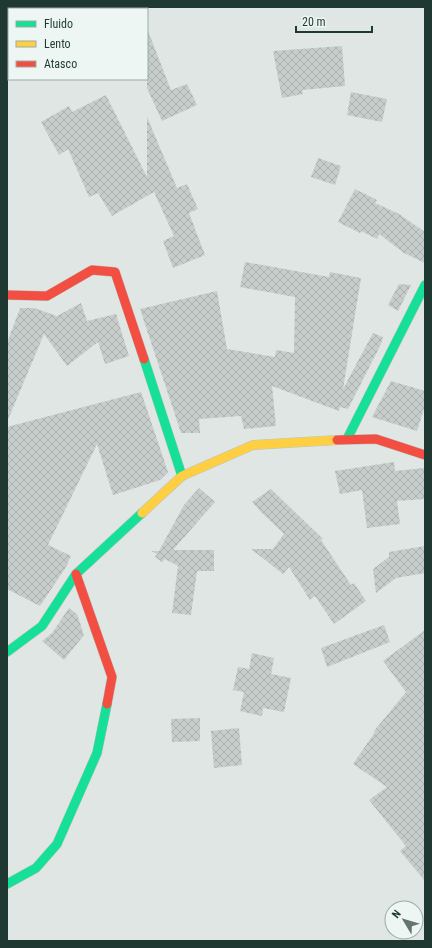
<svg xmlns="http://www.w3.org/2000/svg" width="432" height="948" font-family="'Roboto Condensed',sans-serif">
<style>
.building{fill:url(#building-cross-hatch)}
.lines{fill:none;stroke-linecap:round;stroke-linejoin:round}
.fast-casing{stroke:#bcc4c1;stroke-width:10}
.slow-casing{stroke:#bcc4c1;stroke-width:10}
.jam-casing{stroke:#bcc4c1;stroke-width:10}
.fast{stroke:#16e098;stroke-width:9}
.slow{stroke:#ffcf43;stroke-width:9}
.jam{stroke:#f24e42;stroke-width:9}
</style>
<defs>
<pattern id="building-cross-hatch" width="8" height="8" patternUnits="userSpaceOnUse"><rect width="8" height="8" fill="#c7cdcb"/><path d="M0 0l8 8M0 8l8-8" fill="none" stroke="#aab1af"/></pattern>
</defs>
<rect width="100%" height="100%" fill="#e0e6e3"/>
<!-- building -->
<g class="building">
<path d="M147,31H148L171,90L187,84L197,105L162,121L147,88Z"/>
<path d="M342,46L345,86L302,90L303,94L282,98L273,51Z"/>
<path d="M351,92L387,99L382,122L347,115Z"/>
<path d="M106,95L147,177V117L177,188L187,184L198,209L189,213L205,255L173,268L163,241L174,236L154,192L112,216L98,193L89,197L68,149L59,155L41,122L69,106L72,112Z"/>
<path d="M318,158L341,166L335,185L311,177Z"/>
<path d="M355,189L377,200L375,203L399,214L425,232V263L404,253L379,234L377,239L361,231L360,233L338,222Z"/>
<path d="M245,262L329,277L330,272L361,278L343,389L373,333L383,337L381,344L348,409L340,407L339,411L272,386L276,426L244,429L241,416L199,419L200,433H181L140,309L217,291L227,349L275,357L276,350L294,353L295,297L240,287Z"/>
<path d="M399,284L411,285L398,311L388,305Z"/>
<path d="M81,303L87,321L116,314L129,356L105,364L98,342L67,366L44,334L7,422V343L20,308H34L57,316Z"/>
<path d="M391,381L425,391V406L417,431L372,417Z"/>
<path d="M141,392L168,472L160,480L113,495L97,444L48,545L71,556L66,567L40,606L7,589V427Z"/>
<path d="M394,462L395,471L425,468V499L397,501L400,524L367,528L362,490L340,494L335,471Z"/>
<path d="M199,488L215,502L173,550H214V571H197L191,615L172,613L178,566L165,559L162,562L155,557L157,554L151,551H159L184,505Z"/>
<path d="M271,489L323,539L321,540L351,585L354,583L366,601L334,624L315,596L310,600L289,567L283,574L251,549H273L284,534L261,512L252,502Z"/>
<path d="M425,546V573L396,578L376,593L373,569L389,557V552Z"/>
<path d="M69,608L77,614L84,635L64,660L42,641L52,633Z"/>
<path d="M384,625L390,642L327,667L321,648Z"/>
<path d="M425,630V881L400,851L406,846L369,800L387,787L353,764L375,732L374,731L406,692L383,661Z"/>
<path d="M252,653L274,658L271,674L291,678L284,712L263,708L262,716L240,711L244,692L233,690L238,667L249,669Z"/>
<path d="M200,718V741L172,742L171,719Z"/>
<path d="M239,728L242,765L214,768L211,731Z"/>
</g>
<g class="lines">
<defs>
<g id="fast">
<path d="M144,359L182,476"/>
<path d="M347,439L425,285"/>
<path d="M7,652L42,626L76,574L142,513"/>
<path d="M7,884L36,868L57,844L97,753L107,704"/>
</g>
<path id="slow" d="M142,513L182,476L253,445L337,440"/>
<g id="jam">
<path d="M7,295L47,296L92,270L115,272L144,359"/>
<path d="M337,440L376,439L425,455"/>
<path d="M76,574L112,677L107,704"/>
</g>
</defs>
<!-- fast casing -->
<use href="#fast" class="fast-casing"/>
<!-- slow casing -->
<use href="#slow" class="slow-casing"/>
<!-- jam casing -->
<use href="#jam" class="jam-casing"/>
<!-- fast -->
<use href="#fast" class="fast"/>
<!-- slow -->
<use href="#slow" class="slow"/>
<!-- jam -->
<use href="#jam" class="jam"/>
</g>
<!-- border -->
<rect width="432" height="948" fill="none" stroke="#1f3832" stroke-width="16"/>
<!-- legend -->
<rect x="8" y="8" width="140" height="72" fill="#edf6f2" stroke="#9baaa5"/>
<rect x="16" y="21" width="20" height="6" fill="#16e098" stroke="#9baaa5"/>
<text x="44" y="28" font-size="12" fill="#1f3832">Fluido</text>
<rect x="16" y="41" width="20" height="6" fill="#ffcf43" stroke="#9baaa5"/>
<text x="44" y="48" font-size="12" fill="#1f3832">Lento</text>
<rect x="16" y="61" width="20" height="6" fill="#f24e42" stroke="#9baaa5"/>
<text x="44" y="68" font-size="12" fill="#1f3832">Atasco</text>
<!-- north arrow -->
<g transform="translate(404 920) rotate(308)"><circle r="19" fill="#edf6f2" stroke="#9baaa5"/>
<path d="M0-3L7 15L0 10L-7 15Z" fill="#637570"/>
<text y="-6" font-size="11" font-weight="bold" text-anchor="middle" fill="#1f3832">N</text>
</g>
<!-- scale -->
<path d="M296 26v6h76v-6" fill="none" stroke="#1f3832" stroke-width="2"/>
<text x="302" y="26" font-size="12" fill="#1f3832" stroke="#edf6f2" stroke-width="3" paint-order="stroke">20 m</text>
</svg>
